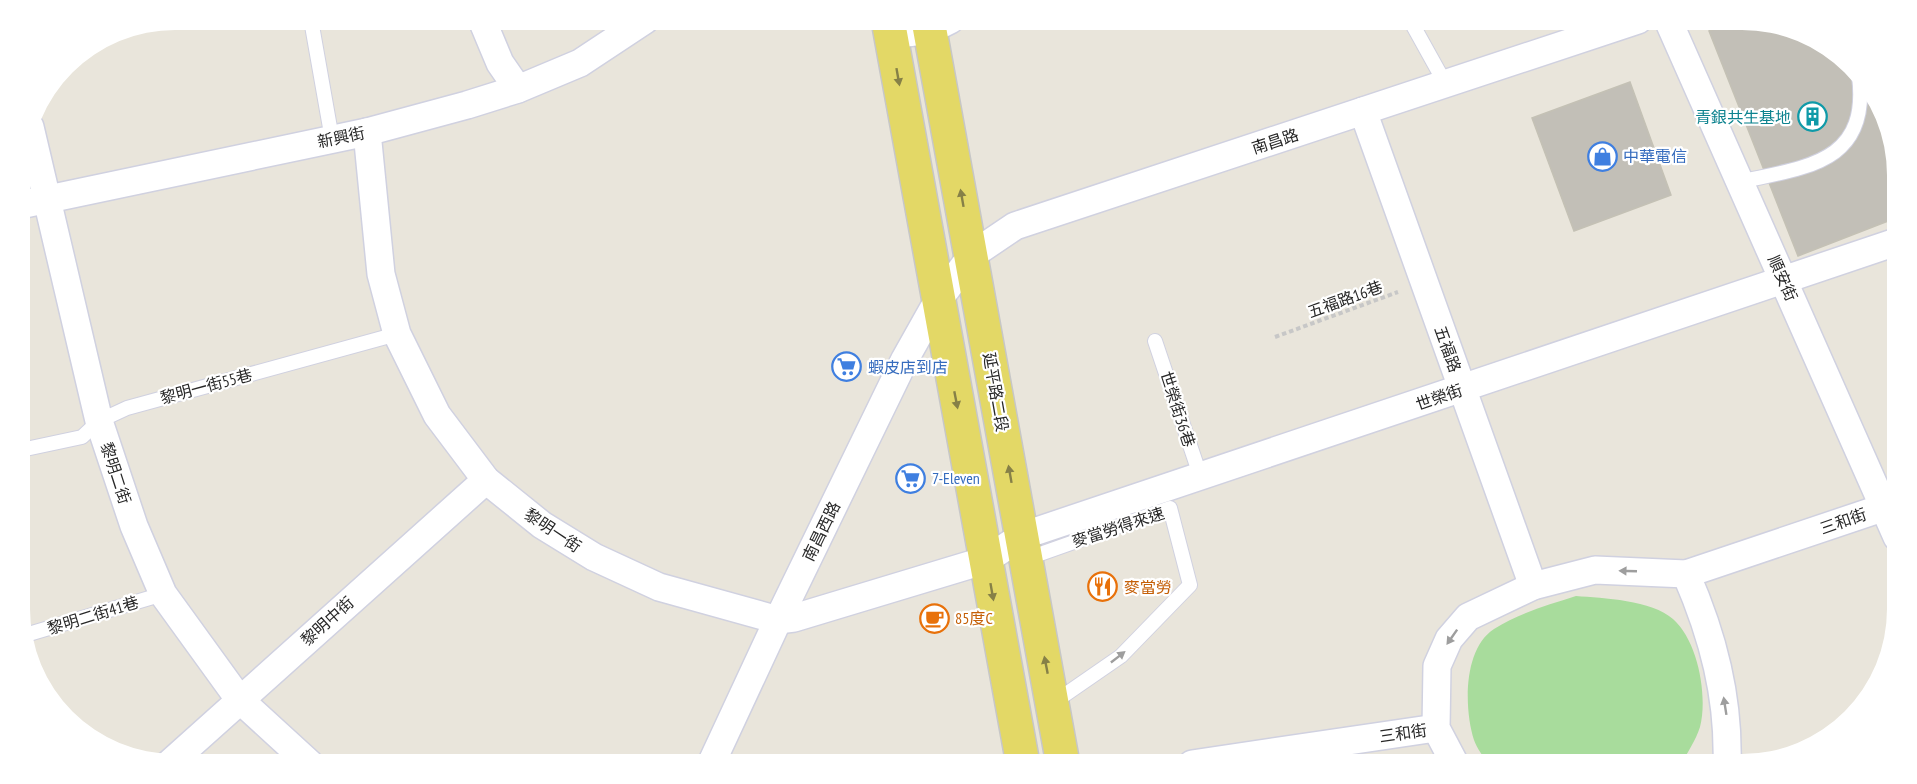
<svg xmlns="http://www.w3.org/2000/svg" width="1917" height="784" font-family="'PT Sans Narrow','Noto Sans TC',sans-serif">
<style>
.green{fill:#a8dc9c}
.building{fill:#c2bfb7;stroke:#c4c1b5;stroke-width:1.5}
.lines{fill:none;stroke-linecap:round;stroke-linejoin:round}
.service-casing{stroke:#d0d1e0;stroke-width:16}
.minor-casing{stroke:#d0d1e0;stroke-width:30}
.primary-casing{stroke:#c7c7c7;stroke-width:36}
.path{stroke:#c7c7c7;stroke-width:4;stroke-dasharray:4.5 3;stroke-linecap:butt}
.service{stroke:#fff;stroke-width:14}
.minor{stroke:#fff;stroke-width:27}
.primary{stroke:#e3d866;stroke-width:33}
.oneway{fill:#868047}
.oneway2{fill:#9e9e9e}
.labels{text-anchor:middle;stroke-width:4.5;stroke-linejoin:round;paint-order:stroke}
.culture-label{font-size:16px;fill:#0d838f;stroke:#fff;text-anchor:end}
.street-label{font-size:16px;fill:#282828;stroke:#fff}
.shop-label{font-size:16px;fill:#366cbe;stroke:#fff;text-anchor:start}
.food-label{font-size:16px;fill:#c56008;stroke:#fff;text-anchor:start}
</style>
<rect width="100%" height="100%" fill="#e9e5db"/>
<!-- green -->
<path class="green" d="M1576,596C1603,598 1652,600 1673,619C1698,641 1708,696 1700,727C1696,740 1687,753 1681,764H1488C1484,757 1477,749 1474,740C1464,709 1463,649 1494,629C1519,613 1548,605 1576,596Z"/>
<!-- building -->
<g class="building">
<path d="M1741,20L1792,28L1865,80L1896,154V218L1798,256L1709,31Z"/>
<path d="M1630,82L1671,195L1574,231L1532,118Z"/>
</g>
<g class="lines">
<defs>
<g id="service">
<path d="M311,20L332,139"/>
<path d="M1410,20L1445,83"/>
<path d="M1739,182C1805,167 1870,164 1859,76"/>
<path d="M1155,341L1201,478"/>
<path d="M21,450L82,437L99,421L127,408L397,334"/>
<path d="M1026,559L1170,508L1190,585L1121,656L1053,703"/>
<path d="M22,636L163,594"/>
</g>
<g id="minor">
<path d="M482,20L500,63L518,89"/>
<path d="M1668,20L1897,537"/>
<path d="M891,35L930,30L950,20"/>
<path d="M1363,111L1533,586"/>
<path d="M30,127L99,421L134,526L163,594L239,699L310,764"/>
<path d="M367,132L381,274L397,334L437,415L486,480L542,525L594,557L659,587L778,620L794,618L986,560L1022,536L1896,242"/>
<path d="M20,205L367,132L467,105L518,89L580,63L645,20"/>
<path d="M1686,574C1713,636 1729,697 1727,764"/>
<path d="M169,764L486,480"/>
<path d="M711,764L778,620L905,359L937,302L972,255L1015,226L1638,20"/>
<path d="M1192,764L1436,728"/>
<path d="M1455,764L1436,728L1437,666L1449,639L1468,617L1533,586L1595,570L1686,574L1897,503"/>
</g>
<g id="primary">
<path d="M888,20L1023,764"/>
<path d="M928,20L1063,764"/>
</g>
</defs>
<!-- service casing -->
<use href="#service" class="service-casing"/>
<!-- minor casing -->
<use href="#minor" class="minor-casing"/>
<!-- primary casing -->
<use href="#primary" class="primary-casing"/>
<!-- path -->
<path class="path" d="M1275,337L1398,292"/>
<!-- service -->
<use href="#service" class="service"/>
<!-- minor -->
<use href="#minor" class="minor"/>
<!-- primary -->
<use href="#primary" class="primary"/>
</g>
<!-- one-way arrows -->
<defs><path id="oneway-solid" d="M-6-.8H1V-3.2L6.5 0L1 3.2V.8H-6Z" transform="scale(1.5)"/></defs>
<g class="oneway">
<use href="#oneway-solid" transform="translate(898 77) rotate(80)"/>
<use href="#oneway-solid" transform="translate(962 198) rotate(-100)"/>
<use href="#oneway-solid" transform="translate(956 400) rotate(79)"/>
<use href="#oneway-solid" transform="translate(1010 474) rotate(-100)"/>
<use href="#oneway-solid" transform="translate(992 592) rotate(80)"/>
<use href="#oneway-solid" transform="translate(1046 665) rotate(-101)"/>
</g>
<g class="oneway2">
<use href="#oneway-solid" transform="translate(1628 571) rotate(-178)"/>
<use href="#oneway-solid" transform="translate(1452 637) rotate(125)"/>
<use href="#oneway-solid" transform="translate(1118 657) rotate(-38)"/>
<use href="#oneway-solid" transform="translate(1725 706) rotate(-99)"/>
</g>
<!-- icons -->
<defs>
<symbol id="building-ring" viewBox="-11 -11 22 22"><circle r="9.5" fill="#fff" stroke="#0f9aa8" stroke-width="1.5"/><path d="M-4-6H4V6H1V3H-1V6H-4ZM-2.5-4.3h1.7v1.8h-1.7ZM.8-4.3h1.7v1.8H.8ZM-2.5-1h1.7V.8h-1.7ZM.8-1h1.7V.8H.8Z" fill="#0f9aa8"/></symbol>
<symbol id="shop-ring" viewBox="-11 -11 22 22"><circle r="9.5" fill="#fff" stroke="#3f7fe0" stroke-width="1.5"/><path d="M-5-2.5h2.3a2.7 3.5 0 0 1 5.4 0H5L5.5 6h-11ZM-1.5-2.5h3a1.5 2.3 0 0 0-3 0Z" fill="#3f7fe0"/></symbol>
<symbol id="supermarket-ring" viewBox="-11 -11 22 22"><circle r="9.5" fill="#fff" stroke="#3f7fe0" stroke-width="1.5"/><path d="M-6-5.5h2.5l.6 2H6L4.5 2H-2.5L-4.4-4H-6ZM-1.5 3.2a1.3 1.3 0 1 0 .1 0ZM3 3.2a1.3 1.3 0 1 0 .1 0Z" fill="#3f7fe0"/></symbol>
<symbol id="restaurant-ring" viewBox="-11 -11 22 22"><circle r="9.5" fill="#fff" stroke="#e8710a" stroke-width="1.5"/><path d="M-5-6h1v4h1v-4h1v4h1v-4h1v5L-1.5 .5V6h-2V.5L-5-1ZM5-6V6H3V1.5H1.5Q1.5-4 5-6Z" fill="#e8710a"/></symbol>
<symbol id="cafe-ring" viewBox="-11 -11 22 22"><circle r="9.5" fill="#fff" stroke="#e8710a" stroke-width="1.5"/><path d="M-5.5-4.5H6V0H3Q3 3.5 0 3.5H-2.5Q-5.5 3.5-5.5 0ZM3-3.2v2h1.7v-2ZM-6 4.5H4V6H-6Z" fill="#e8710a"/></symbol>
</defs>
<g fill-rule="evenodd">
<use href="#building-ring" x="1796" y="100" width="33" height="33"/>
<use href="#shop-ring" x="1586" y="140" width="33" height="33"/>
<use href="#supermarket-ring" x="830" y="350" width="33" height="33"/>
<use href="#supermarket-ring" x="894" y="462" width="33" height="33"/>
<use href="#restaurant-ring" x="1086" y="570" width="33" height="33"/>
<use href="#cafe-ring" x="918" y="602" width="33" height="33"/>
</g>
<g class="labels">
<!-- culture labels -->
<g class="culture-label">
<text x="1791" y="123">青銀共生基地</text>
</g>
<!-- street labels -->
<g class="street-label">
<text transform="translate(341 137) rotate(-12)" y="6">新興街</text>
<text transform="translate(1275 141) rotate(-18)" y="6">南昌路</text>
<text transform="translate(1783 278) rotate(66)" y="6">順安街</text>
<text transform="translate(1345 299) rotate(-20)" y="6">五福路16巷</text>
<text transform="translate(1448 349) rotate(70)" y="6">五福路</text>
<text transform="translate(206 386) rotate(-15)" y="6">黎明一街55巷</text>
<text transform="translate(996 392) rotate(80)" y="6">延平路二段</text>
<text transform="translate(1439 397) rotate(-19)" y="6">世榮街</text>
<text transform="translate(1178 409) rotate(72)" y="6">世榮街36巷</text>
<text transform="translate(116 473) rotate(72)" y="6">黎明二街</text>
<text transform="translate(1843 521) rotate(-19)" y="6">三和街</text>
<text transform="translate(1118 527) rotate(-18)" y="6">麥當勞得來速</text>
<text transform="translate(553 530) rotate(34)" y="6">黎明一街</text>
<text transform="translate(821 531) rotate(-64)" y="6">南昌西路</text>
<text transform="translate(93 615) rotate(-17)" y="6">黎明二街41巷</text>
<text transform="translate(327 621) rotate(-42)" y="6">黎明中街</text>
<text transform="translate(1403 733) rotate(-8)" y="6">三和街</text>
</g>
<!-- shop labels -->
<g class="shop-label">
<text x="1623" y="162">中華電信</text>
<text x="868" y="373">蝦皮店到店</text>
<text x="932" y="484">7-Eleven</text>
</g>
<!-- food labels -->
<g class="food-label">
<text x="1124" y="593">麥當勞</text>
<text x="955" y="624">85度C</text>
</g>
</g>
<!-- crop -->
<path d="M0 0H1917V784H0ZM175 30H1742A145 145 0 0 1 1887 175V609A145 145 0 0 1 1742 754H175A145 145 0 0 1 30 609V175A145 145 0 0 1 175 30Z" fill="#fff" fill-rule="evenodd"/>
</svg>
